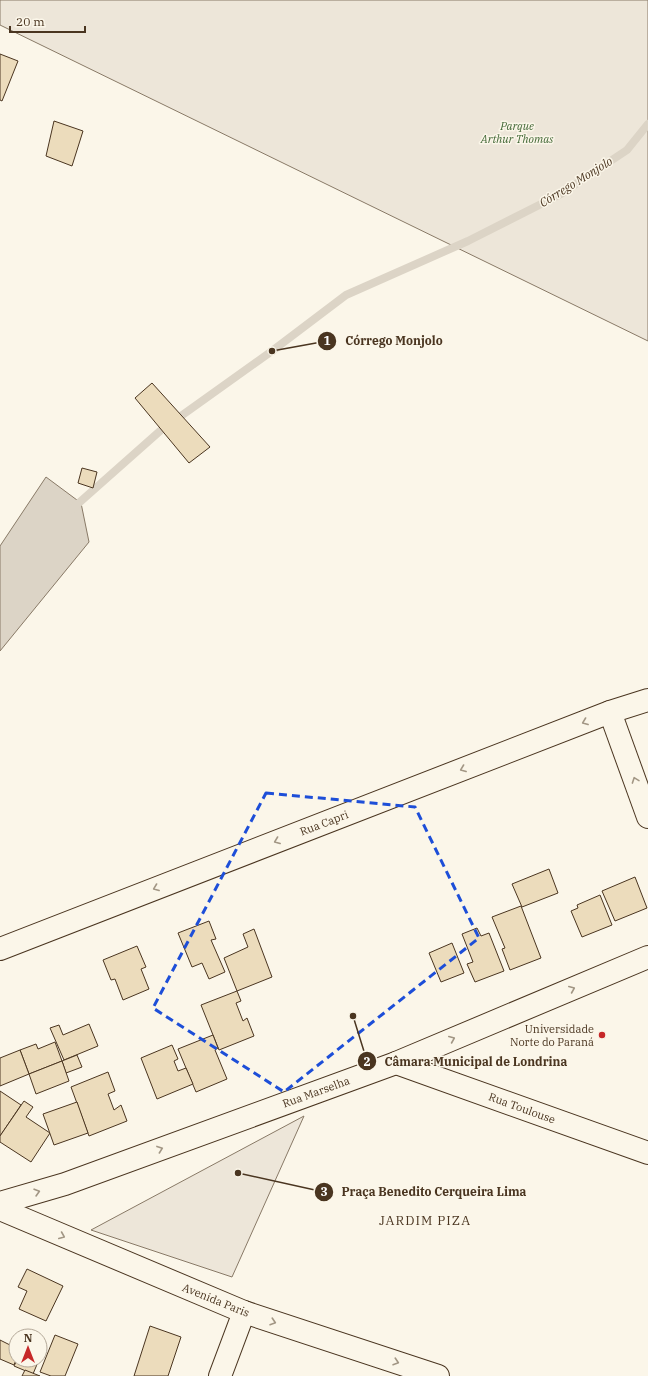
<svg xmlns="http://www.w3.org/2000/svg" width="648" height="1376" font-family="'IBM Plex Serif',serif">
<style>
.green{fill:#ede6d9;stroke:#887966}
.water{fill:#dcd4c6;stroke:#887966}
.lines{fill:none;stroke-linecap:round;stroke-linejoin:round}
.stream{stroke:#dcd4c6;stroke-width:8}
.building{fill:#ecdcbc;stroke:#4a3520}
.minor-casing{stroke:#4a3520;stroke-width:24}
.minor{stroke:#fbf6e9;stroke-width:22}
.oneway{stroke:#a29684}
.marked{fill:none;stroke:#1d4ed8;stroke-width:3;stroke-dasharray:8 5;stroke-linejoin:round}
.poi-dot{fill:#c62828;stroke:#fbf6e9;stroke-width:1.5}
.labels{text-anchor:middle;stroke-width:3;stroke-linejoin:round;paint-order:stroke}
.park-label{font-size:11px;font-style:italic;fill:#436837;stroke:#fbf6e9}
.street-label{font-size:11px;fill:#4a3520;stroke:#fbf6e9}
.poi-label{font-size:11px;fill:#4a3520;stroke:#fbf6e9;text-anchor:end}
.water-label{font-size:12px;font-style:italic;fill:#4a3520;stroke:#fbf6e9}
.quarter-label{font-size:13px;letter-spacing:1px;fill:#4a3520;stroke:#fbf6e9}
.leader{fill:none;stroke:#4a3520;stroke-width:1.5}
.callout-dot{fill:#4a3520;stroke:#fbf6e9;stroke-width:1.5}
.mark-label{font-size:12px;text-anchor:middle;font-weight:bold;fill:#fff}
.callout-label{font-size:12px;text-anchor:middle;font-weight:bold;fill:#4a3520;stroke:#fbf6e9;stroke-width:3;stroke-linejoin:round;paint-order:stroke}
</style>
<rect width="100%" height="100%" fill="#fbf6e9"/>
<!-- green -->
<g class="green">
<path d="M0,0H648V341L0,25Z"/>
<path d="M304,1116L232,1277L91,1230Z"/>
</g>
<!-- water -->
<path class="water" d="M46,477L81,503L89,542L0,651V546Z"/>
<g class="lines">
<!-- stream -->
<path class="stream" d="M72,509L160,431L272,351L346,295L468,241L561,194L627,150L648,124"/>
</g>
<!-- building -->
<g class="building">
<path d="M0,54L18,61L2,101L0,100Z"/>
<path d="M54,121L83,131L72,166L46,156Z"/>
<path d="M152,383L210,447L189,463L135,398Z"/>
<path d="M82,468L97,472L93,488L78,483Z"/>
<path d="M549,869L558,893L522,907L512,884Z"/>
<path d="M635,877L647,908L615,921L602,891Z"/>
<path d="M600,895L612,925L582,937L571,911L578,908L577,905Z"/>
<path d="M521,906L541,958L510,970L502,949L505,948L492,917Z"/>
<path d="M209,921L216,939L211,940L225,972L209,979L202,963L192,967L178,933Z"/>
<path d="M477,928L481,936L489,933L504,971L475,982L467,964L473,962L462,934Z"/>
<path d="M254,929L272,977L237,991L224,958L248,947L243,934Z"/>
<path d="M452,943L464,973L441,982L429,953Z"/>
<path d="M137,946L146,967L141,969L149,989L123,1000L115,979L111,980L103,960Z"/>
<path d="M237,991L241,1001L236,1003L243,1021L247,1018L254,1036L219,1050L201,1005Z"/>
<path d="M89,1024L98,1046L64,1060L50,1028L59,1025L63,1035Z"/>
<path d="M213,1035L218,1048L215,1050L227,1079L196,1092L178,1049Z"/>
<path d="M55,1042L62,1061L29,1074L20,1050L36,1044L38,1049Z"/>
<path d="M172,1045L178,1059L174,1061L178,1071L186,1068L193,1084L157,1099L141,1058Z"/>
<path d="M20,1050L29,1074L0,1086V1058Z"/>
<path d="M77,1055L82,1067L66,1073L62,1061Z"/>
<path d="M62,1061L69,1081L36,1094L29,1074Z"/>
<path d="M108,1072L115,1091L108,1094L114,1110L121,1105L127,1121L89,1136L71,1087Z"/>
<path d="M0,1091L21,1105L0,1136Z"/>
<path d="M24,1101L33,1107L26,1117L50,1133L31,1162L0,1142V1136Z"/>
<path d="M77,1102L88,1133L54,1145L43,1114Z"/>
<path d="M27,1269L63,1286L46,1321L19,1309L27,1291L18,1287Z"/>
<path d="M150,1326L181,1337L168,1376H134Z"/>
<path d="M55,1335L78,1344L65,1376H51L40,1372Z"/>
<path d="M0,1340L16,1348V1360L14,1365L0,1359Z"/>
<path d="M17,1360H33L38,1362L33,1374L14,1366Z"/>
<path d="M25,1370L40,1376H22Z"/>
</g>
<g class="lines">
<defs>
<g id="minor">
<path d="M610,712L648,817"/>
<path d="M0,949L610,712L648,700"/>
<path d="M396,1063L648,1153"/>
<path d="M0,1203L65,1184L396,1063L648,957"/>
<path d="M0,1209L244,1312L438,1376"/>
<path d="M220,1376L244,1312"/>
</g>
</defs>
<!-- minor casing -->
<use href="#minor" class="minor-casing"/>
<!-- minor -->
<use href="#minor" class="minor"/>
</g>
<!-- one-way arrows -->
<defs><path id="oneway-chevron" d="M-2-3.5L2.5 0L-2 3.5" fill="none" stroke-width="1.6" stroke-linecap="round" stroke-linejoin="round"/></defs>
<g class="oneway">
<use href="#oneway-chevron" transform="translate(585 722) rotate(159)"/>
<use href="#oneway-chevron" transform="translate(463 769) rotate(159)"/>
<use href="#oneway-chevron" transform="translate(635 780) rotate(-110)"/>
<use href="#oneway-chevron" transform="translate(277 841) rotate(159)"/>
<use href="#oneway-chevron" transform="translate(156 888) rotate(159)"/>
<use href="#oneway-chevron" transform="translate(572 989) rotate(-23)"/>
<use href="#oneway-chevron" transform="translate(452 1039) rotate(-23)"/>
<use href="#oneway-chevron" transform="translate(160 1149) rotate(-20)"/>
<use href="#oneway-chevron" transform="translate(37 1192) rotate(-16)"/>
<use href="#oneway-chevron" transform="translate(62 1236) rotate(23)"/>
<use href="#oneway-chevron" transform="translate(273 1322) rotate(18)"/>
<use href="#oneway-chevron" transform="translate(396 1362) rotate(18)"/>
</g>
<!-- marked area -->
<path class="marked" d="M266,793L415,807L479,938L284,1092L153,1008Z"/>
<!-- markers -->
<circle class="poi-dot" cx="602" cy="1035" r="4"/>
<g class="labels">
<!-- park labels -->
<g class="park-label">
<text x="517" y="130">Parque<tspan x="517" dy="13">Arthur Thomas</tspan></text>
</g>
<!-- street labels -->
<g class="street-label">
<text transform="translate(324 823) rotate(-21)" y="4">Rua Capri</text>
<text transform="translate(316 1092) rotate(-20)" y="4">Rua Marselha</text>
<text transform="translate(522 1108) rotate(20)" y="4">Rua Toulouse</text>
<text transform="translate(216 1300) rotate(22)" y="4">Avenida Paris</text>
</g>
<!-- poi labels -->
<g class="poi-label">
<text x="594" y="1033">Universidade<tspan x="594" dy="13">Norte do Paraná</tspan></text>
</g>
<!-- water labels -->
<g class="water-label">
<text transform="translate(576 182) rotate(-32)" y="4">Córrego Monjolo</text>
</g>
<!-- quarter labels -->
<g class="quarter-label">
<text x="425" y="1225">JARDIM PIZA</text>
</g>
</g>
<!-- callouts -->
<path class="leader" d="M272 351L327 341M353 1016L367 1061M238 1173L324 1192"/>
<g class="callout-dot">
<circle cx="272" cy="351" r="4"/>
<circle cx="353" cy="1016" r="4"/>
<circle cx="238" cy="1173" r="4"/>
<circle cx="327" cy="341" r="10"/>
<circle cx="367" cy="1061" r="10"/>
<circle cx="324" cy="1192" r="10"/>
</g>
<g class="mark-label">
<text x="327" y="345">1</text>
<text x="367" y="1066">2</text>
<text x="324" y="1196">3</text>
</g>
<g class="callout-label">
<text x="394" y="345">Córrego Monjolo</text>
<text x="476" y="1066">Câmara Municipal de Londrina</text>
<text x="434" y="1196">Praça Benedito Cerqueira Lima</text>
</g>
<!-- north arrow -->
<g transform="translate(28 1348)"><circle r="19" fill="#fbf6e9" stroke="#b4a999"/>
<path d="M0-3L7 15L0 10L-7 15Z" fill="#c62828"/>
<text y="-6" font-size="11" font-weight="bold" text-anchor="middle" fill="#4a3520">N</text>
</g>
<!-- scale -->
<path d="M10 26v6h75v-6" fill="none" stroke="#4a3520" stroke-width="2"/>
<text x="16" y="26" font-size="12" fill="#4a3520" stroke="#fbf6e9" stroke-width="3" paint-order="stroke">20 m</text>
</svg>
